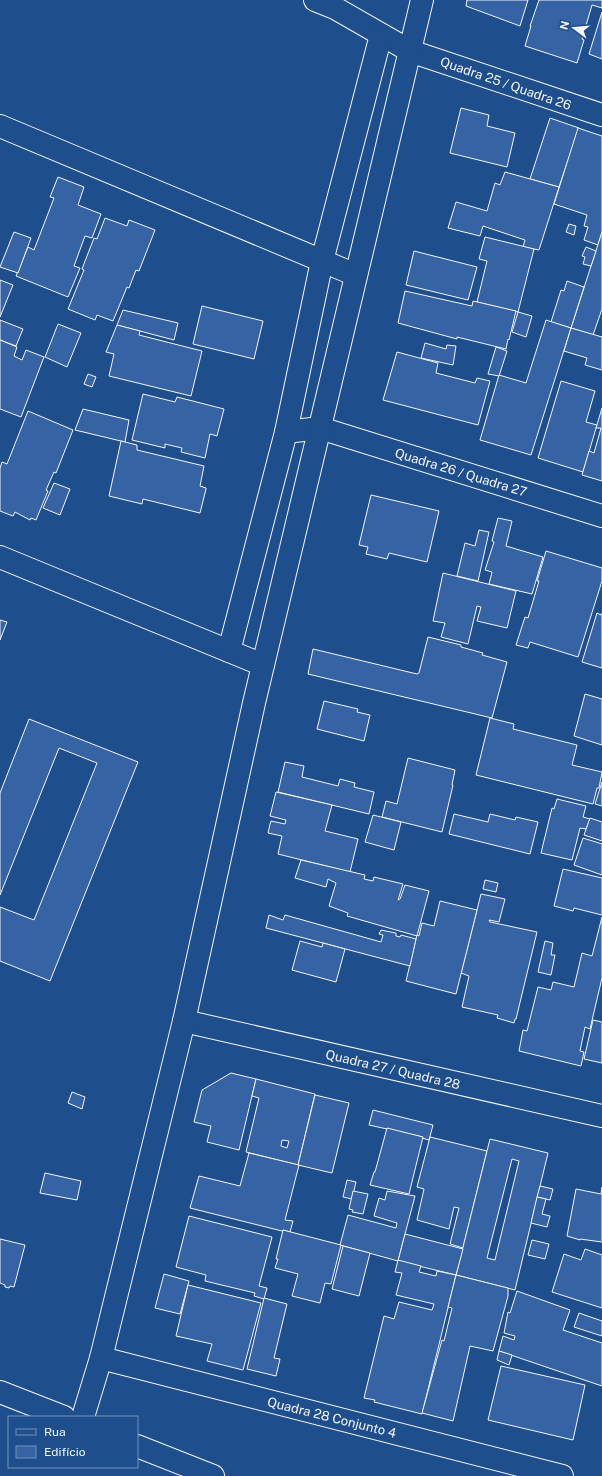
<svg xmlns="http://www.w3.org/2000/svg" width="602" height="1476" font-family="'Public Sans',sans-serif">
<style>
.building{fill:#3563a3;stroke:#f2f6ff;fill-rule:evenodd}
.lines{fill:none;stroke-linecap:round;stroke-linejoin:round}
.minor-casing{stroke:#f2f6ff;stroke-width:24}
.major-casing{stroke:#f2f6ff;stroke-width:24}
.minor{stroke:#1f4e8c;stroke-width:22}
.major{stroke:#1f4e8c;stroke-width:22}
.labels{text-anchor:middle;stroke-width:3;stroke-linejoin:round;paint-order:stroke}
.street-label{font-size:13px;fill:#f2f6ff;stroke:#1f4e8c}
</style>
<rect width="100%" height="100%" fill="#1f4e8c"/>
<!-- building -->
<g class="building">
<path d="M467,0H528L520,26L466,6Z"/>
<path d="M539,0H602V8L592,5L582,39L584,40L577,63L525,46L531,26H530Z"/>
<path d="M602,12V59L589,54Z"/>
<path d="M461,108L489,115L487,126L515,133L507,167L450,153Z"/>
<path d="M550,118L579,128L559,187L530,179Z"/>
<path d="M578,128L602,136V232L598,245L584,240L588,227L584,226L587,215L554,204Z"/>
<path d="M505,172L559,187L539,250L523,247L525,240L483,226L480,236L448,228L456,202L487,211L495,183L500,185Z"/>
<path d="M58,177L84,187L78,205L101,214L92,238L85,236L74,266L80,268L68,297L16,276L28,247L34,250L54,198L50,197Z"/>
<path d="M105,218L127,226L129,220L155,230L139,271L136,270L129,288L127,287L113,321L97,315L95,320L68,309L84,270L82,269L94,238L97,239Z"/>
<path d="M569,224L576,226L574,235L566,232Z"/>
<path d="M14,232L31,238L18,273L0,267Z"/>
<path d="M602,232V309L593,335L571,328Z"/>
<path d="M485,237L534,249L518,312L477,302L487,261L479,259Z"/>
<path d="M586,247L596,251L591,266L583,264L585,257L582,256Z"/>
<path d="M414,251L477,267L468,300L406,285Z"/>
<path d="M0,280L13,285L0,317Z"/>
<path d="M567,281L584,287L571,328L551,322L561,290L564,291Z"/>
<path d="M405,291L472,306L473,301L516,311L509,340L508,339L506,349L457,337V339L398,323Z"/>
<path d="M202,306L263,321L254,359L193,344Z"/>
<path d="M123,310L178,323L174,340L117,325Z"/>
<path d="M518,312L532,316L526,337L512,332Z"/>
<path d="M0,320L23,329L16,346L0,340Z"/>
<path d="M546,320L571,328L531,455L480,440L499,375L526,383Z"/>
<path d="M58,324L81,333L67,367L45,357Z"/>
<path d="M117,325L140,331L139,335L202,351L191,396L109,376L114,354L106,352Z"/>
<path d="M571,328L602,337V370L585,365L587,358L564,351Z"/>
<path d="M0,340L17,347L14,356L22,360L26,350L44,357L21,417L0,409Z"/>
<path d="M425,343L446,349L447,345L456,346L453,365L421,358Z"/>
<path d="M496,347L507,351L499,376L488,374Z"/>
<path d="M397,352L438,363L436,373L475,383L477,378L490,381L478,425L383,400Z"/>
<path d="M88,374L96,377L92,387L84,384Z"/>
<path d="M561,381L595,391L586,422L597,425L583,472L538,458Z"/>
<path d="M143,394L175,402L177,397L224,409L217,436L210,434L205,458L181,452L182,448L165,444V448L132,440Z"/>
<path d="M602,408V481L582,475L589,451L594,453L601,428H596Z"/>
<path d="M83,409L129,420L125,442L75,430Z"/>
<path d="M28,411L73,430L56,473L54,472L46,490L48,491L36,520L31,518L30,520L15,512L13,516L0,511V468L2,462L7,464Z"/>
<path d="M121,441L137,445V450L204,466L200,486L206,488V489L200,513L143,499L142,504L109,496Z"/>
<path d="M54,483L70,489L60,515L43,508Z"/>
<path d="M371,495L439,511L427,562L389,553L387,559L366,554L368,547L359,545Z"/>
<path d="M498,518L512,521L506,546L543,557L532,594L489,584L492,572L485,570L494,542L492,541Z"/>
<path d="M479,530L489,532L478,581L457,576L465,543L475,546Z"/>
<path d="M546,551L602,568V581L578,657L530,642L528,648L516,645L525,617L528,618L539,581H537Z"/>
<path d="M443,573L516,591L507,628L477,621L481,607L477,606L468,644L441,637L445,623L433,621Z"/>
<path d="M597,613L601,615L602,613V668L582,662Z"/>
<path d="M0,620L7,622L0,640Z"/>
<path d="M428,637L461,645V647L483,653L482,655L507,662L492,718L308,674L313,649L417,674L419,673Z"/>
<path d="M585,694L602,699V745L574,736Z"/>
<path d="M324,701L358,709L357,712L370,715L364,741L317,729Z"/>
<path d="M490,718L514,724L513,729L577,745L572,765L602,772L599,788H597L593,804L476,775Z"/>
<path d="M29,719L138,762L50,981L0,961V907L34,920L97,763L59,748L0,895V793Z"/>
<path d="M408,758L455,770L452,785H453L442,832L382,817L386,801L397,804Z"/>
<path d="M285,762L304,766L302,777L338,786L340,779L355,783L354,787L374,792L369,814L278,792Z"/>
<path d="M602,782V806L595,804Z"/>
<path d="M276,792L332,805L325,831L358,839L350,872L278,854L282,836L268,833L270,824L271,821L285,824L286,820L270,816Z"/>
<path d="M557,799L586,806L583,817L590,819L586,829L580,828L572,860L541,853L552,808L554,809Z"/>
<path d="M454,814L488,822L490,814L515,820L516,817L538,822L530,854L449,834Z"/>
<path d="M373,815L401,822L394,850L365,842Z"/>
<path d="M590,818L602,822V841L584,835Z"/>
<path d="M583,838L602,844V875L574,865Z"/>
<path d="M301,860L365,875L364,879L373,881L374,877L403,884L398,900L400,899L405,885L429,891L417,936L347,916L348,913L329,906L336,883L328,879L326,887L295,878Z"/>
<path d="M563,869L602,878V915L574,908L573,911L554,906Z"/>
<path d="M485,880L498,883L496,892L483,889Z"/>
<path d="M481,894L505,899L499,922L489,920L490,922L537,932L516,1019H515L514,1023L497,1018L498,1015L462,1007L469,976L461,973Z"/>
<path d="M440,901L477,910L456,994L406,981L416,939L417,935L419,936L422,923L434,926Z"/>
<path d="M269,915L283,920L285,915L381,942L383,935L379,934L381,930L396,933V936L400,937L401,935L416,939L410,966L266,928Z"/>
<path d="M602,917V978L590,1029L585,1027L580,1051L584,1052L581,1066L519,1051L523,1030L527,1031L538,987L551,990L553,982L574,987L582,953L592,956Z"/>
<path d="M300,941L322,947L323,943L345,949L336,982L292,970Z"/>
<path d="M545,941L553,943L551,955H555L551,975L538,972Z"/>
<path d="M593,1020L602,1022V1063L584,1059Z"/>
<path d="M231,1073L256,1079L239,1150L207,1142L211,1126L194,1122L202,1090Z"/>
<path d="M256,1079L315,1094L298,1165L246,1152L259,1098L252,1096ZM282,1140L289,1141L287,1148L281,1146Z"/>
<path d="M72,1092L85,1097L82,1109L68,1103Z"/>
<path d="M315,1095L349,1103L332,1173L298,1165Z"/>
<path d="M373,1110L433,1125L429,1140L422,1138L423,1137L369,1125Z"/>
<path d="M387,1128L423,1137L409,1194L370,1185L374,1172H375Z"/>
<path d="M430,1137L487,1151L463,1248L450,1244L459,1208L454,1207L449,1229L417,1220L424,1189L417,1187Z"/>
<path d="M490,1139L548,1153L515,1290L456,1275ZM512,1159L519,1161L495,1260L487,1258Z"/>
<path d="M249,1153L299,1165L285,1220L293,1221L290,1232L283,1230L282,1231L190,1208L199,1176L240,1186Z"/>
<path d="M45,1173L81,1181L77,1200L40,1193Z"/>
<path d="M347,1180L356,1182L352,1199L343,1197Z"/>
<path d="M540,1186L553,1189L550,1200L537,1197Z"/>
<path d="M602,1187V1242L580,1239V1240L567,1236L576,1189L601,1194Z"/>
<path d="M353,1191L368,1194L363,1214L352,1212L353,1210L349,1209Z"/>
<path d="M387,1191L415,1196L398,1261L340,1245L348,1215L396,1228L397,1223L374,1216L379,1198L385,1200Z"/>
<path d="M537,1197L546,1199L542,1214L550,1216L547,1227L531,1223Z"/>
<path d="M189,1216L272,1237L259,1286L267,1288L264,1299L254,1296L255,1293L205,1281L206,1275L176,1267Z"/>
<path d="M283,1230L341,1245L331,1284L325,1283L320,1303L292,1296L298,1274L275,1268L278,1259H276Z"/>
<path d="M405,1234L463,1249L456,1275L398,1261Z"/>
<path d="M0,1239L25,1245L14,1287L10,1286L9,1288L5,1287V1285L0,1283Z"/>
<path d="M532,1240L549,1244L545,1259L528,1255Z"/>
<path d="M343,1246L370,1253L359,1296L332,1289Z"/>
<path d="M585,1249L602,1255V1308L552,1292L564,1254L581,1260Z"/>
<path d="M398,1260L421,1266L419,1272L436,1276L437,1271L456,1275L422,1414L374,1402L375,1400L364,1398L384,1316L394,1319L399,1302L432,1310L434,1304L396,1295L402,1273L395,1272Z"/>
<path d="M164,1274L189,1281L180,1314L155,1308Z"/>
<path d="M456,1275L508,1288V1296L493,1351L470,1346L453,1421L422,1413L442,1340L444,1341L452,1308L448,1307Z"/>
<path d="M188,1285L261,1303L243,1370L207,1361L212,1344L176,1336Z"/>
<path d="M517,1291L570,1310L563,1330L602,1343V1386L499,1351L503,1336L514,1340L515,1336L504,1333L508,1312L510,1313Z"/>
<path d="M264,1298L287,1304L274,1358L280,1359L276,1376L247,1369Z"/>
<path d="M579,1313L602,1321V1336L574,1327Z"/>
<path d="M499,1351L512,1355L509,1365L497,1360Z"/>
<path d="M501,1366L585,1385L573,1440L488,1420Z"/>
</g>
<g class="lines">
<defs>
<g id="minor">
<path d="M315,0L335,8L410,51L602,115"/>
<path d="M0,126L356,275"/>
<path d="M286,432L320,428L602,516"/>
<path d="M0,557L263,665"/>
<path d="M229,651L286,432L322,261L381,35"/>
<path d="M184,1021L602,1116"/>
<path d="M101,1358L562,1476"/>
<path d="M83,1417L101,1358L184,1021L254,703L422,0"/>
</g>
<g id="major">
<path d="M0,1392L64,1417"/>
<path d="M137,1446L213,1476"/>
</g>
</defs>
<!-- minor casing -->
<use href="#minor" class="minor-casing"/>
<!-- major casing -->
<use href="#major" class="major-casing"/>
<!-- minor -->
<use href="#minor" class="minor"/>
<!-- major -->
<use href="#major" class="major"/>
</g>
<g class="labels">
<!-- street labels -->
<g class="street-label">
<text transform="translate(506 83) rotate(19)" y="5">Quadra 25 / Quadra 26</text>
<text transform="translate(461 472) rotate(17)" y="5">Quadra 26 / Quadra 27</text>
<text transform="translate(393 1069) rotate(13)" y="5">Quadra 27 / Quadra 28</text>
<text transform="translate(332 1417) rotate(14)" y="5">Quadra 28 Conjunto 4</text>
</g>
</g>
<!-- legend -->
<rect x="8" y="1416" width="130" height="52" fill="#1f4e8c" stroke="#7391ba"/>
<rect x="16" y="1429" width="20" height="6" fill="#1f4e8c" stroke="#7391ba"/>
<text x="44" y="1436" font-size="12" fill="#f2f6ff">Rua</text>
<rect x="16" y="1446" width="20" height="12" fill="#3563a3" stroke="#7391ba"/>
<text x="44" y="1456" font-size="12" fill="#f2f6ff">Edifício</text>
<!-- north arrow -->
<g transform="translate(574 28) rotate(286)" stroke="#1f4e8c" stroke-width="3" paint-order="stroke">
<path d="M0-3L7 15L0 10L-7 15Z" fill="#f2f6ff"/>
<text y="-6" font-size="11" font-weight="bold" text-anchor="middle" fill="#f2f6ff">N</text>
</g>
</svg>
